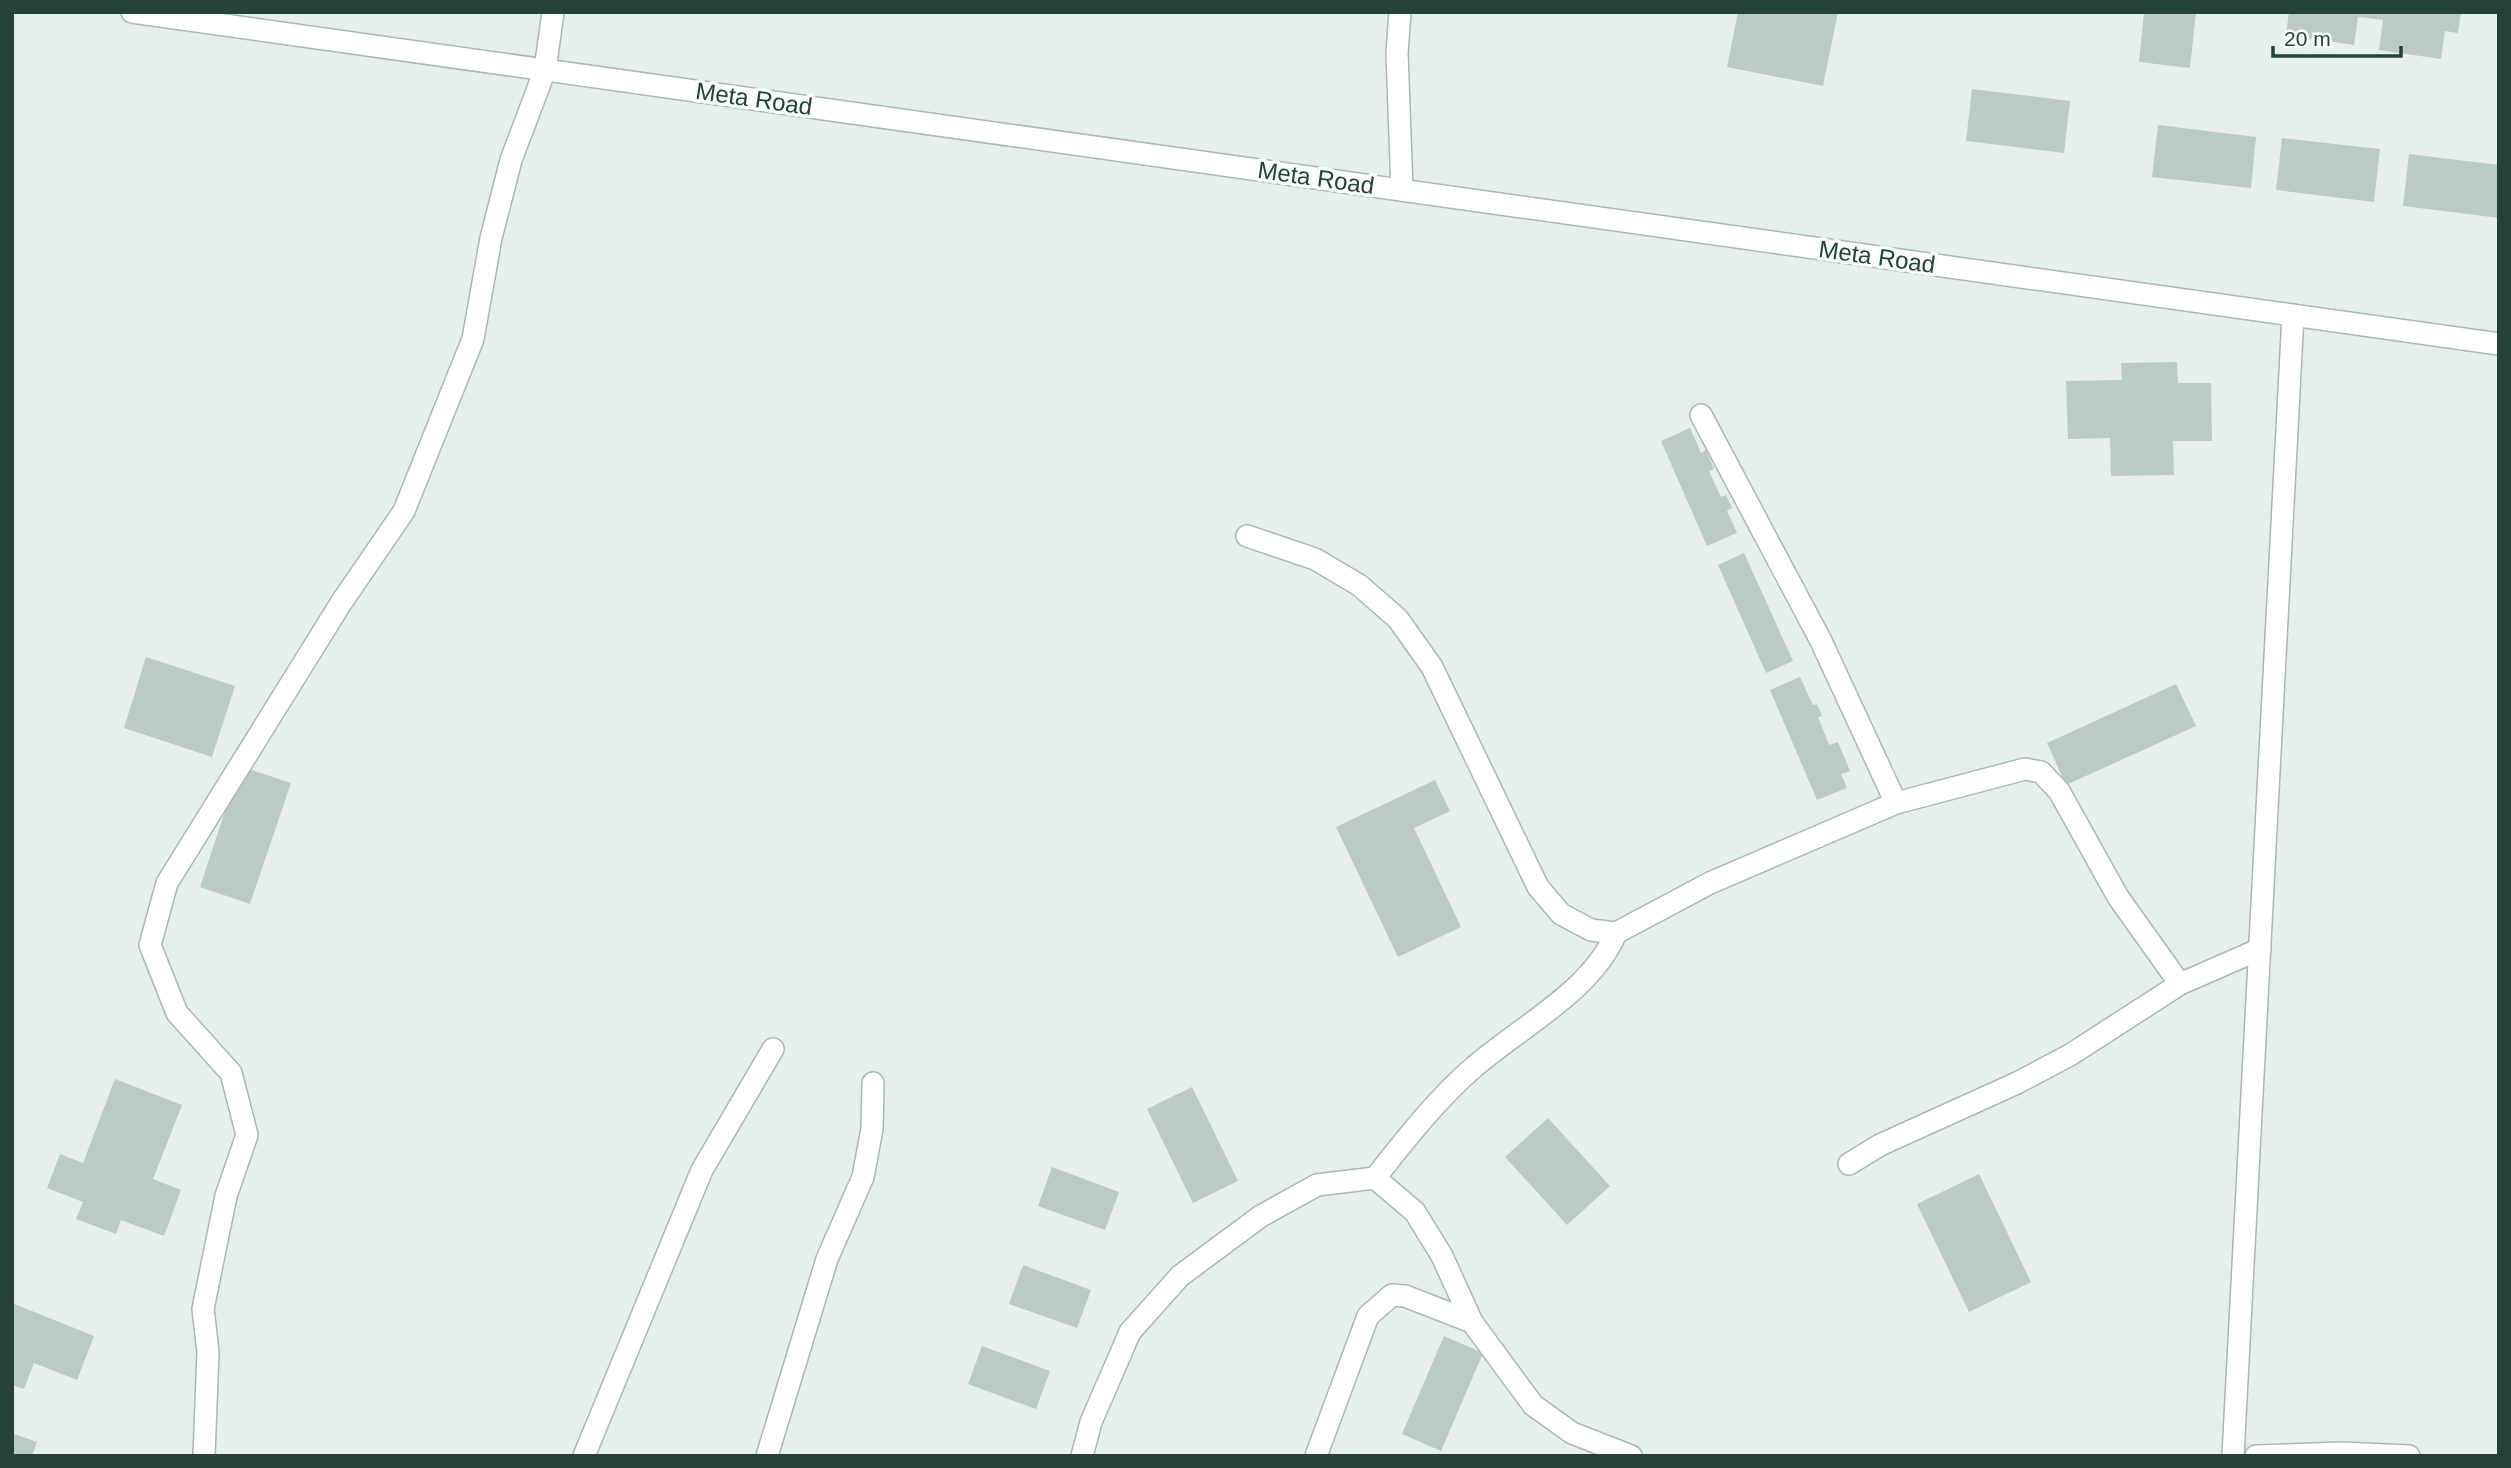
<svg xmlns="http://www.w3.org/2000/svg" width="2511" height="1468" font-family="Helvetica,sans-serif">
<style>
.building{fill:#bbcac4}
.lines{fill:none;stroke-linecap:round;stroke-linejoin:round}
.minor-casing{stroke:#a8b8b2;stroke-width:24}
.minor{stroke:#fff;stroke-width:21}
.labels{text-anchor:middle;stroke-width:7;stroke-linejoin:round;paint-order:stroke}
.street-label{font-size:24px;fill:#24423a;stroke:#f7fbf9}
</style>
<rect width="100%" height="100%" fill="#e6efeb"/>
<!-- building -->
<g class="building">
<path d="M1738,12H1838L1823,86L1727,67Z"/>
<path d="M2144,12H2196L2190,68L2139,62Z"/>
<path d="M2289,12H2461L2458,33L2445,31L2441,59L2379,50L2383,20L2358,17L2354,45L2286,35Z"/>
<path d="M1972,89L2070,101L2064,153L1966,141Z"/>
<path d="M2158,125L2256,137L2251,188L2152,177Z"/>
<path d="M2282,138L2380,149L2374,202L2276,190Z"/>
<path d="M2409,154L2499,165V218L2403,206Z"/>
<path d="M2177,362L2178,383H2211L2212,441H2173L2174,475L2111,476L2110,438L2068,439L2066,381L2122,380L2121,363Z"/>
<path d="M1690,428L1701,453L1706,450L1714,469L1709,471L1721,497L1726,495L1732,508L1727,511L1737,533L1707,546L1661,441Z"/>
<path d="M1744,553L1793,661L1766,673L1718,565Z"/>
<path d="M146,657L235,686L212,757L124,728Z"/>
<path d="M1800,677L1813,705L1817,704L1822,716L1818,717L1829,745L1838,742L1850,771L1841,774L1847,788L1817,800L1770,690Z"/>
<path d="M2176,684L2196,726L2066,785L2047,743Z"/>
<path d="M240,766L291,783L250,904L200,887Z"/>
<path d="M1435,780L1450,811L1414,828L1461,927L1398,957L1336,827Z"/>
<path d="M115,1079L182,1105L153,1179L181,1190L164,1236L121,1220L116,1234L76,1219L83,1202L47,1188L60,1154L83,1163Z"/>
<path d="M1192,1087L1238,1181L1193,1203L1147,1109Z"/>
<path d="M1548,1118L1610,1186L1567,1225L1505,1157Z"/>
<path d="M1052,1167L1119,1192L1105,1230L1038,1206Z"/>
<path d="M1979,1174L2031,1282L1969,1312L1917,1204Z"/>
<path d="M1023,1265L1091,1290L1077,1328L1009,1304Z"/>
<path d="M12,1303L94,1336L77,1380L34,1363L24,1389L12,1385Z"/>
<path d="M1444,1336L1483,1353L1441,1451L1402,1434Z"/>
<path d="M982,1346L1050,1371L1036,1409L968,1384Z"/>
<path d="M12,1433L37,1442L32,1456H12Z"/>
</g>
<g class="lines">
<defs>
<g id="minor">
<path d="M132,12L2499,344"/>
<path d="M1400,12L1397,53L1402,190"/>
<path d="M1701,415L1821,641L1896,803"/>
<path d="M1247,536L1315,559L1359,585L1398,619L1432,667L1538,887L1561,914L1591,930L1616,933L1710,883L1896,803L2025,769L2041,772L2059,791L2118,897L2180,984"/>
<path d="M1849,1164L1880,1145L2017,1083L2070,1055L2180,984L2260,949"/>
<path d="M1375,1178C1406,1139 1436,1100 1474,1067C1520,1027 1592,991 1616,933"/>
<path d="M204,1456L208,1352L203,1309L226,1196L247,1135L231,1073L177,1013L150,945L167,883L341,603L404,511L473,339L491,238L511,160L545,70L553,12"/>
<path d="M584,1456L702,1170L773,1049"/>
<path d="M767,1456L827,1259L863,1177L872,1129L873,1083"/>
<path d="M1082,1456L1091,1422L1130,1332L1180,1276L1261,1216L1317,1185L1375,1178L1415,1212L1442,1256L1472,1322"/>
<path d="M1316,1456L1368,1316L1392,1295L1405,1296L1472,1322L1533,1405L1572,1433L1631,1456"/>
<path d="M2233,1456L2293,315"/>
<path d="M2256,1456L2342,1453L2409,1456"/>
</g>
</defs>
<!-- minor casing -->
<use href="#minor" class="minor-casing"/>
<!-- minor -->
<use href="#minor" class="minor"/>
</g>
<g class="labels">
<!-- street labels -->
<g class="street-label">
<text transform="translate(754 99) rotate(8)" y="8">Meta Road</text>
<text transform="translate(1316 178) rotate(8)" y="8">Meta Road</text>
<text transform="translate(1877 257) rotate(8)" y="8">Meta Road</text>
</g>
</g>
<!-- border -->
<rect width="2511" height="1468" fill="none" stroke="#24423a" stroke-width="28"/>
<!-- scale -->
<path d="M2273 46v10h128v-10" fill="none" stroke="#24423a" stroke-width="3.5"/>
<text x="2284" y="46" font-size="21" fill="#24423a" stroke="#f7fbf9" stroke-width="5" paint-order="stroke">20 m</text>
</svg>
